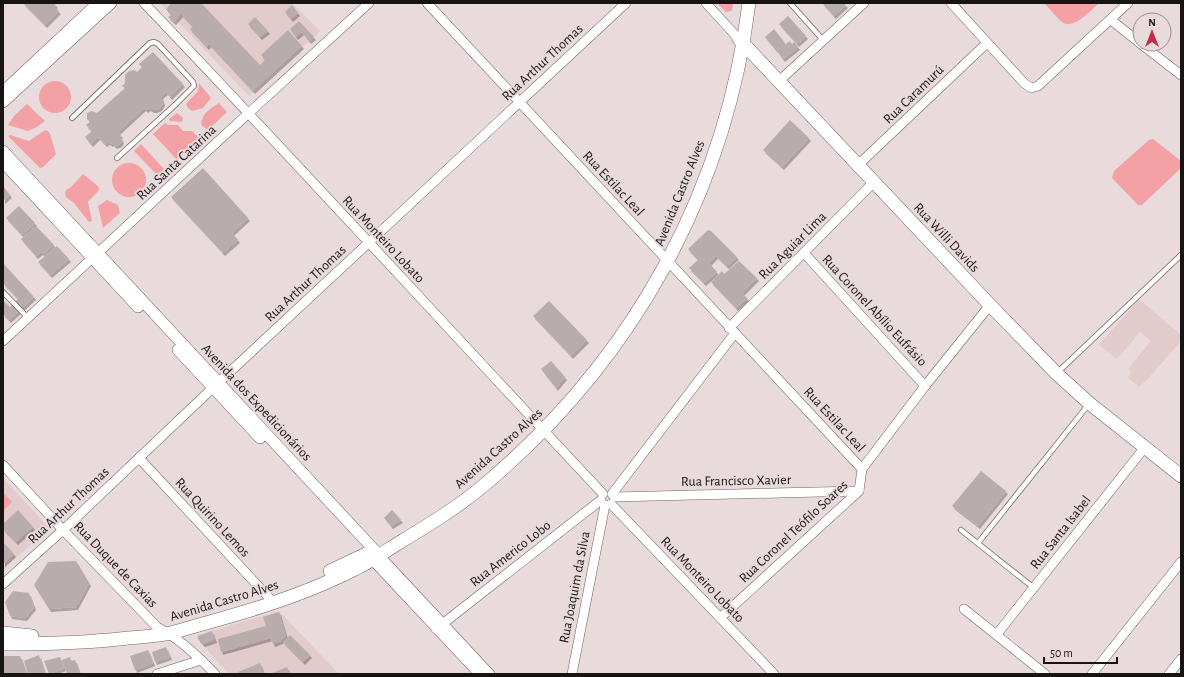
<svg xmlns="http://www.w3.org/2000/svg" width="1184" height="677" font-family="'Alegreya Sans',sans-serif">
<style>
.built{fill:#e1cbcb}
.green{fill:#f3a1a4}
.building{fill:#b9acac;filter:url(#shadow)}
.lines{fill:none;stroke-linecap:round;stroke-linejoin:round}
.service-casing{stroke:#6f6363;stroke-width:6}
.minor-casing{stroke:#6f6363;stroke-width:10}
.tertiary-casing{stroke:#6f6363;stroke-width:12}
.secondary-casing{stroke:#6f6363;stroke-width:14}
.service{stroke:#fff;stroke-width:4.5}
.minor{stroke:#fff;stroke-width:9}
.tertiary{stroke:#fff;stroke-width:11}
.secondary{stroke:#fff;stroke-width:13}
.labels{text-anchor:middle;stroke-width:4;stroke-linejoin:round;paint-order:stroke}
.street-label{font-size:14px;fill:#181414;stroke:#e9dbdb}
</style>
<defs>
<filter id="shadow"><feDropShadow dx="2" dy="3" stdDeviation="0" flood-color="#0004"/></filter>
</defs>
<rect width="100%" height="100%" fill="#e9dbdb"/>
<!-- built -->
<g class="built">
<path d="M160,3H292L320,31L249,96Z"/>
<path d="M1139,299L1181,335V341L1145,382H1144L1139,387L1127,377L1132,372L1128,369L1151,341L1140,332L1117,359L1099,345Z"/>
<path d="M3,478L49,528L3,570Z"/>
<path d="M279,611L339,674H229L197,639L198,635Z"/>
</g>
<!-- green -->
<g class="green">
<path d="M717,3H733L732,11L726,12Z"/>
<path d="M1044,3H1099C1091,10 1073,31 1062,22C1056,17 1050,9 1044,3Z"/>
<circle cx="55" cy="97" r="16"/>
<path d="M199,83L211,98L203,108L192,111L188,108L186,104L198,91Z"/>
<path d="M219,103L227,112L208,130L201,125C202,113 210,109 219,103Z"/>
<path d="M27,104L45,121L37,127L28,131L8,125L14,116Z"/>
<path d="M177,113L183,118L182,122L170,121L169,119Z"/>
<path d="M165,123L168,125H178L183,131H192L200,139L177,160L153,134Z"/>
<path d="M45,130L48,131L50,134L56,154L43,167L40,168L8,136L10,135L29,141Z"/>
<path d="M1153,139L1181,161V168L1142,205H1138L1112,178L1114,171L1149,140Z"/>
<path d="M141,144L165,170L158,176L134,151Z"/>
<circle cx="129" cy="180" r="17"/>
<path d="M83,174L99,187V190L88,202L92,221L89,222L74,203L66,197L65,193L66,190L70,188Z"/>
<path d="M107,200L118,205L120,213L103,228L98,206Z"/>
<path d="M3,492L12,502L3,511Z"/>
</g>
<!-- building -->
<g class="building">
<path d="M23,3H47L48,4L54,3L56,5L54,7L59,11L45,25Z"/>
<path d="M169,3H201L260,65L265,60L261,55L288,30L302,46L253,91L209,44L207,47L190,29L193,27L181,14L174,22L168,17L171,15L166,9L170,5Z"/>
<path d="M822,3H844L846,5L834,16Z"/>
<path d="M292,5L298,13L291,19L285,12Z"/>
<path d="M788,16L806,36L797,44L779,24Z"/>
<path d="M255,17L268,31L260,37L248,24Z"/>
<path d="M299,21L314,37L309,41L302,32L296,37L290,29Z"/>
<path d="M774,29L785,43L776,50L765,37Z"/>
<path d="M790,41L792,44L794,42L798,47L783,59L777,51Z"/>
<path d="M153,52L183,84L170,97L166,92L161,96L163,103L160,108L155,110H152L149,108L146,110L144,108L118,132L121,135L120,136L122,141L120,144L115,146L112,143L111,144L108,142L105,144L98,137L91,144L85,137L92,131L86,125L90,122L87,119V113L92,111L97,113L125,88L122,86L125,83V75L129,71L134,70L137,72L142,67L139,64Z"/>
<path d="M790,120L809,138L782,167L763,150Z"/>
<path d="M203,168L248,218L232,233L238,240L223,253L171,197Z"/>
<path d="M3,186L10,195L3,201Z"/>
<path d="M19,206L35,223L22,235L6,218Z"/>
<path d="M36,226L54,245L43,254L41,252L36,256L21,239Z"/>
<path d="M708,230L711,231L737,257L727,266L716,256L709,263L717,272L704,283L689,268L698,260L688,249Z"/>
<path d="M57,246L69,259L50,275L38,262Z"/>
<path d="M739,261L757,278L742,293L747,298L736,308L711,282L722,271L724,274Z"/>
<path d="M3,263L34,297L9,320L3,314V300L10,307L18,299L3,283Z"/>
<path d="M549,301L587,340L571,356L533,316Z"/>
<path d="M551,361L565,377L556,388L541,369Z"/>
<path d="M981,471L1006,491L978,526L952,506Z"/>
<path d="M18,510L33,527L16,542L3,529V524Z"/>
<path d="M392,510L401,520L391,526L384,518Z"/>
<path d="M3,542L14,554L3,564Z"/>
<path d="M76,561L89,583L76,607L49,609L34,585L48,562Z"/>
<path d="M13,591L29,593L34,607L25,618L10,616L5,602Z"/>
<path d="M279,612L286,636L281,641L273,644L271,638L221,652L218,639L266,626L263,617Z"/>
<path d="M212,631L215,640L203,644L198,639V636Z"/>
<path d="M290,635L310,655L303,662L283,642Z"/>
<path d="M166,647L170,657L155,662L152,652Z"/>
<path d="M148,650L153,663L135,670L130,656Z"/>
<path d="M39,655L45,674H28L24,661Z"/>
<path d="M3,656H20L27,674H3Z"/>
<path d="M60,657L64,668L49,674L44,661Z"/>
<path d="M70,657L71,661L75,660L80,674H67L62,660Z"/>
<path d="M260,663L264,674H239L238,672Z"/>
<path d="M287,667L290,674H270Z"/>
</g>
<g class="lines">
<defs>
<g id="service">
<path d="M790,3L824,41"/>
<path d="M72,118L150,43L154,42L158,44L193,82L194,86L176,104L117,158"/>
<path d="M3,292L28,318"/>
<path d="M1058,372L1181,255"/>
<path d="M961,530L1034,588"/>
<path d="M978,543L1089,404"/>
</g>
<g id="minor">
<path d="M144,3C299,165 450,331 603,494"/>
<path d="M427,3L862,469"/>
<path d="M706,3L737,37"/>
<path d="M951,3L1024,83L1031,88L1038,86L1128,3"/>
<path d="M1111,20L1140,43"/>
<path d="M1141,44L1181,75"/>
<path d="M779,81L864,3"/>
<path d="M858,165L987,43"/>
<path d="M804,253L925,386"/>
<path d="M729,328L874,182"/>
<path d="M3,341L215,144L369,3"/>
<path d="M139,458L274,603"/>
<path d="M3,465L63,530L157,627C179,638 198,656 215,674"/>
<path d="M612,494L735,333"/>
<path d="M614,497L859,491"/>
<path d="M611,504L774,674"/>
<path d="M379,555L490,674"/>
<path d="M372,560L479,674"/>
<path d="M3,584L63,530L219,382L626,3"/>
<path d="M964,609L1045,674"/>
<path d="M720,618L859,491L862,469L925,386L990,305"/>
<path d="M436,629L601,500"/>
<path d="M997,634L1145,447"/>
<path d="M157,674L201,660"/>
<path d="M572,674L605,505"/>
<path d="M1092,674L1181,562"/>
<path d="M1169,674L1181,659"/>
</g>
<g id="tertiary">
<path d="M3,92L98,3"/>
<path d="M3,102L111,3"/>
<path d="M3,151L379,555"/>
<path d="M3,162L138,307"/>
<path d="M178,350L260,438"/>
</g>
<g id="secondary">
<path d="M739,39L990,305L1056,373L1089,403L1181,476"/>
<path d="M330,571L370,552"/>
<path d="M3,633L32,636"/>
<path d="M3,644C45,644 86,643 128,638C142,637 157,636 171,633C185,629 199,625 213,621C261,608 310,592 355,569C372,561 387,550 402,541C430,524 458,507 483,486C631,362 725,195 749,3"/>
</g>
</defs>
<!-- service casing -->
<use href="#service" class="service-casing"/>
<!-- minor casing -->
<use href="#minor" class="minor-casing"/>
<!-- tertiary casing -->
<use href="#tertiary" class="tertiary-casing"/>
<!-- secondary casing -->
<use href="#secondary" class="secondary-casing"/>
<!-- service -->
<use href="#service" class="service"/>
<!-- minor -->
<use href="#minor" class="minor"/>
<!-- tertiary -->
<use href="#tertiary" class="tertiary"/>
<!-- secondary -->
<use href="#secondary" class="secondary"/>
</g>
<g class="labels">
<!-- street labels -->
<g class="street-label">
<text transform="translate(542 62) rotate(-43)" y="5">Rua Arthur Thomas</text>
<text transform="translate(913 94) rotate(-44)" y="5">Rua Caramurú</text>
<text transform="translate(176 162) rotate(-43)" y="5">Rua Santa Catarina</text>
<text transform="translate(614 183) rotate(47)" y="5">Rua Estilac Leal</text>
<text transform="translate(679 193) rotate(-68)" y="5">Avenida Castro Alves</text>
<text transform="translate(947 237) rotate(47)" y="5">Rua Willi Davids</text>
<text transform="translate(384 239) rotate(47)" y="5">Rua Monteiro Lobato</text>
<text transform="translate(792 245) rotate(-45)" y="5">Rua Aguiar Lima</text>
<text transform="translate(305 283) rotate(-43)" y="5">Rua Arthur Thomas</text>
<text transform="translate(875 310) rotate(47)" y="5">Rua Coronel Abílio Eufrásio</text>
<text transform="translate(257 402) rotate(47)" y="5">Avenida dos Expedicionários</text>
<text transform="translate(835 419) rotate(47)" y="5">Rua Estilac Leal</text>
<text transform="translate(498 448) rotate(-42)" y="5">Avenida Castro Alves</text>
<text transform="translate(736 480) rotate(-1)" y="5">Rua Francisco Xavier</text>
<text transform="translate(68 505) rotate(-43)" y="5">Rua Arthur Thomas</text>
<text transform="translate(213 517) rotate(47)" y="5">Rua Quirino Lemos</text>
<text transform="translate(793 531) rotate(-43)" y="5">Rua Coronel Teófilo Soares</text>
<text transform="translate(1060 532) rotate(-52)" y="5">Rua Santa Isabel</text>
<text transform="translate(510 553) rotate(-38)" y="5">Rua Americo Lobo</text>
<text transform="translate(116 564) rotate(46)" y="5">Rua Duque de Caxias</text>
<text transform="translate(703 579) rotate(46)" y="5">Rua Monteiro Lobato</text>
<text transform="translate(574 587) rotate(-79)" y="5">Rua Joaquim da Silva</text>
<text transform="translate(224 600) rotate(-17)" y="5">Avenida Castro Alves</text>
</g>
</g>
<!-- border -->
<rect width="1184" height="677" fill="none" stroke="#181414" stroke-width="8"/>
<!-- north arrow -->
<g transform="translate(1152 32)"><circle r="19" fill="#e9dbdb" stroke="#958b8b"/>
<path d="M0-3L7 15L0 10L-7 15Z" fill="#c02f46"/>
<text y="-6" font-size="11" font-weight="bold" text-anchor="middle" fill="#181414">N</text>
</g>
<!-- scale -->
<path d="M1044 657v6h73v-6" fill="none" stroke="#181414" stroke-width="2"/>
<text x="1050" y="657" font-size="12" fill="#181414" stroke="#e9dbdb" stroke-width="3" paint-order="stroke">50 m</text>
</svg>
